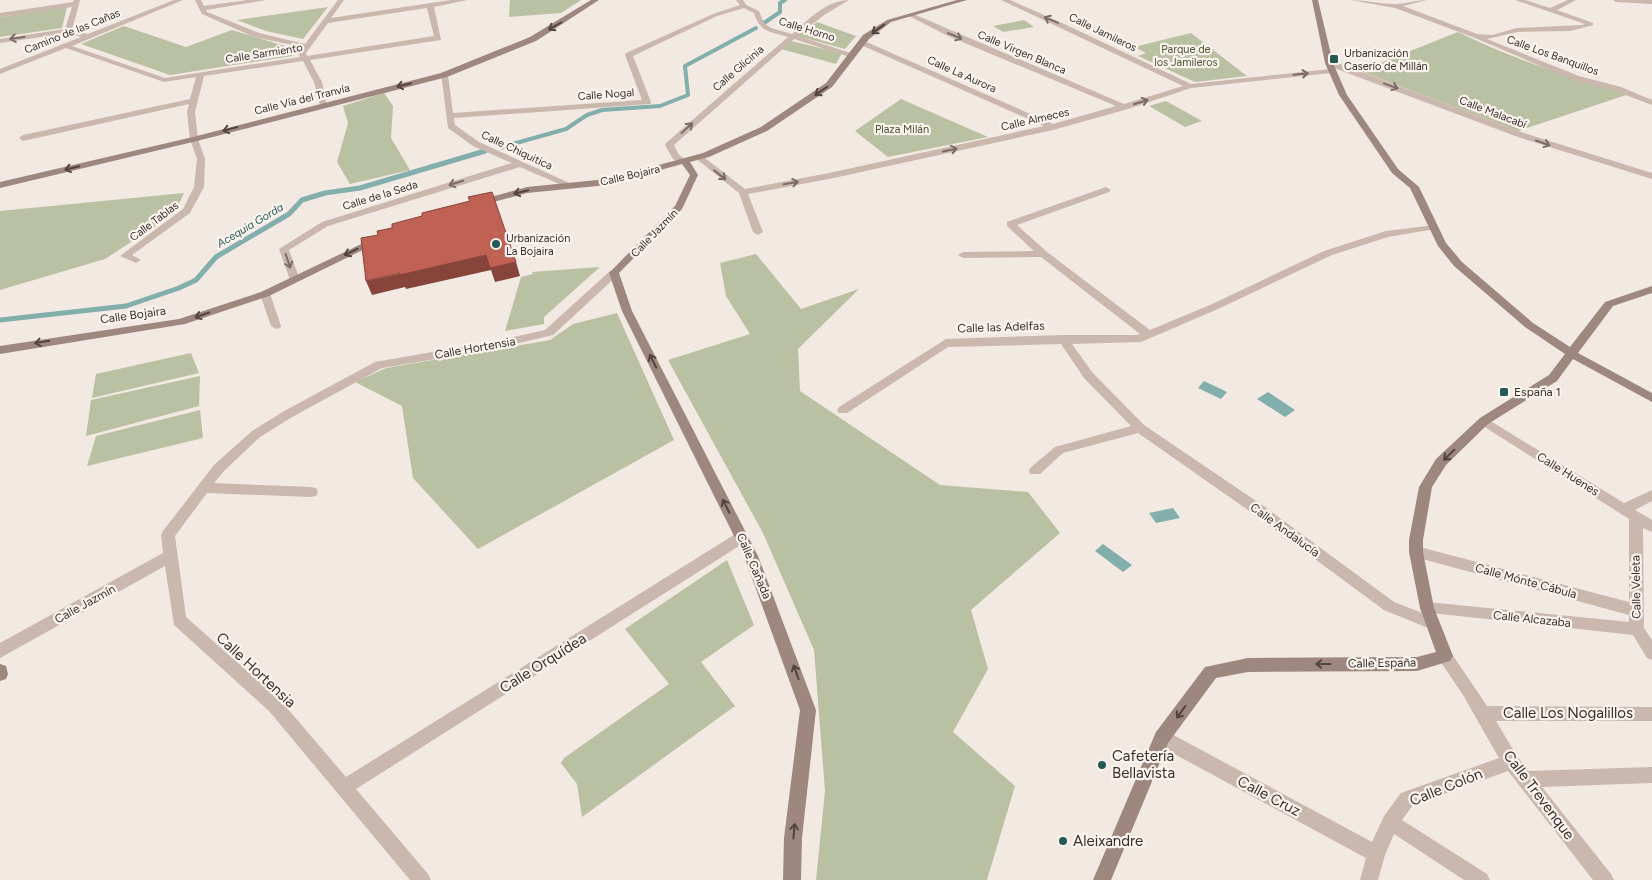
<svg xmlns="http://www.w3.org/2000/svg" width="1652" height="880" font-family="Figtree,sans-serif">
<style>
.green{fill:#bac1a2}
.water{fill:#82aeab}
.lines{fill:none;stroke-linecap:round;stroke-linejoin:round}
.stream-far1{stroke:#82aeab;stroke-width:4}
.stream{stroke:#82aeab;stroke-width:5}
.street{fill:#cab7ae;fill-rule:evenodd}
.secondary{fill:#9e877f;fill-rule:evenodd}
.shaded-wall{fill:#86443a}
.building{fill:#bf6153;stroke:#86443a}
.oneway{stroke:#7a6c66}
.oneway2{stroke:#524441}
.poi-dot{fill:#235956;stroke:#faf3ee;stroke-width:2}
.labels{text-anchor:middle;stroke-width:4.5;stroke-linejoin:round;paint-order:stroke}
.far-street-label{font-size:11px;fill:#392e2c;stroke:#faf3ee}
.far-park-label{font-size:11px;fill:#4d5631;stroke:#faf3ee}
.far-poi-label{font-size:11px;fill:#392e2c;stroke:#faf3ee;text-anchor:start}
.far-water-label{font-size:11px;font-style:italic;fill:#235956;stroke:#faf3ee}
.street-label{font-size:12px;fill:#392e2c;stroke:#faf3ee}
.poi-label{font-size:12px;fill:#392e2c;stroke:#faf3ee;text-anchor:start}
.near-street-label{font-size:15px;fill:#392e2c;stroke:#faf3ee}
.near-poi-label{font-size:15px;fill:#392e2c;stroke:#faf3ee;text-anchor:start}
</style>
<rect width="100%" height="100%" fill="#f2e9e2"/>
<!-- green -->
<g class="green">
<path d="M510,0H581L561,13L509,17Z"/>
<path d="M67,7L62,28L0,37V17Z"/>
<path d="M328,7L303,39L266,31L237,20Z"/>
<path d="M1024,20L1034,27L1003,32L993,26Z"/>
<path d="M817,22L856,36L845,49L797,36Z"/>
<path d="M124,26L186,47L232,30L295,49L292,56L170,75L81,44Z"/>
<path d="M1458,32C1513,59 1570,78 1629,94L1518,131L1360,71Z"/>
<path d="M1191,33L1247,76L1195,82L1138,56L1146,53L1134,47Z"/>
<path d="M791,41L842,53L836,64L781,49Z"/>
<path d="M384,93L393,106L391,138L410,170L350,184L337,162L348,123L343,106Z"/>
<path d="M901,99L988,137L888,157L855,131Z"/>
<path d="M1166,101L1202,121L1185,127L1149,106Z"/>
<path d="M184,193L174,214L105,259L0,290V211Z"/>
<path d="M756,254L801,309L859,289L798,349L800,391L940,485L1028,492L1060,533L971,610L988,669L953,732L1015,786L987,880H816L825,791L814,650L763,533L668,360L750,334L726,296L720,263Z"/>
<path d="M600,267L544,317V324L505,331L521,277L533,274L532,272Z"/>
<path d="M617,313L674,440L478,549L413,478L402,406L355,382L386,368L550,340L573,324Z"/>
<path d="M191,353L199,373L92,398L96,374Z"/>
<path d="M200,376L199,406L86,436L91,400Z"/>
<path d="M200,410L203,438L87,466L96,436Z"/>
<path d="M727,560L754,625L701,662L735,706L582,817L577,784L561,763L564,758L669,684L625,629Z"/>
</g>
<!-- water -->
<g class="water">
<path d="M1204,381L1227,392L1221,399L1198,388Z"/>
<path d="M1268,392L1295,410L1285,417L1257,399Z"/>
<path d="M1173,508L1180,518L1156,523L1149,513Z"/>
<path d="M1103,544L1132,565L1123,572L1095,551Z"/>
</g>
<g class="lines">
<!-- stream-far1 -->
<g class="stream-far1">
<path d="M764,23L780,12V3L785,0"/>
<path d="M509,145L566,129L587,115L602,110L660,106L688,95L685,66L756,28"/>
</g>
<!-- stream -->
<g class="stream">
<path d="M502,147L513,144"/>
<path d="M0,320L126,306L179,288L196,280L216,257L289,214L302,200L325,193L360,188L485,151"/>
</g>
<!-- street -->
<g class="street">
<path d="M74,0H80L72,30L88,34L174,0H183L72,46L165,78L300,57L298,53L302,47L254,37L202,14L195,0H201L204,6L248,0H266L206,10L207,12L259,33L305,44L338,0H344L331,18L451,0H467L434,7L441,40L310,60L322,82L327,107L320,105L314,82L303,61L204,76L195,112L198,139L205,159L204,187L190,213L132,255L141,260L136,263L120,256L183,209L194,187L197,159L190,139L187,112L189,104L23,141L19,138L23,135L190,99L196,77L164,82L66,48L0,74V69L81,37L68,33L0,43V39L65,29L72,7L0,17V13L73,2ZM427,8L434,36L307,56L306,53L328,23Z"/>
<path d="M736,0H743L746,5L759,11L764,23L771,28L792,34C808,20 827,0 849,0L824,15L798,36L857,55L850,57L794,39L674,145L679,155L689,162L685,165L673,159L665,145L666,143L788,37C770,32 760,32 754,13L744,8L717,16L633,56L651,102L650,104L454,118L455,125L479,142L574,185L569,188L566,187L520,167L328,226L289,250L300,280L295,283L290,280L279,249L322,222L512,163L473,146L448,128L441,73L448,75L453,113L642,100L625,55L626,53L713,14L740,5Z"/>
<path d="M1001,0H1010L1060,22L1191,84L1331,69L1335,71L1331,73L1191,88L1128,109L1053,130L829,179L748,194L763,232L758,235L753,232L739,193L694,157L701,155L745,189L829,173L1044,126L859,44L858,42L862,40L1053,124L1116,106L948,36L909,16L908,15L911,13L1124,104L1183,86Z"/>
<path d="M1350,0C1365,0 1380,4 1395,4C1405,4 1416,0 1427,0L1403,6L1477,34L1492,35L1517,28L1582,25L1585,24L1515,0H1525L1550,8L1568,0H1576L1557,10L1593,23V25L1570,31L1517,32L1487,39L1579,76L1621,87L1652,100V105L1615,91L1573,80L1475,38L1395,8Z"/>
<path d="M1613,0H1652V4L1616,2Z"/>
<path d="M1326,61H1332L1524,133L1652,173V179L1518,137L1326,65Z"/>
<path d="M1106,187L1111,190L1109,192L1017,225L1047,252L1150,330L1210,305L1324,251L1386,231L1435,225V229L1388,237L1332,255L1218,309L1141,342L1072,344L1092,372L1144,425L1265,507L1394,602L1438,619L1440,624L1438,629L1433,630L1384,610L1255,515L1138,433L1063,453L1040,474H1030L1029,471L1030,468L1055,447L1131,426L1084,378L1061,344L948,347L847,413H839L837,410L839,407L946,339L1063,335H1136L1140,334L1041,257L963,258L958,255L963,252L1034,251L1007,226V222Z"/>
<path d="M614,270L618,271L619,273L618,275L553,335L495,349L382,368L294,416L260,437L224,471L214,483L311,487L316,488L318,492L316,496L311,497L207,493L175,536L186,617L281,701L346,777L737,533L742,532L747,533L749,537L747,541L356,789L428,874L431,880H410L269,711L174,625L165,566L0,658V643L163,553L161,535L163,531L214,465L252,431L286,410L375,362L495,341L545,330L610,271Z"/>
<path d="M265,291L270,294L281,326L280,328L276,329L271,326L260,294Z"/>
<path d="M1484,417L1624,503L1652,490V501L1635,510L1652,520V532L1643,528L1644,628L1652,640V660L1647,658L1633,635L1422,612L1420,608L1422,604L1427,602L1629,622V615L1411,556L1409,552L1411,548L1416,546L1629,602V519L1480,424L1478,421L1480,418Z"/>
<path d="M1445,649L1450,651L1487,706L1652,707V721H1496L1517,756L1528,771L1652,767V783L1542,787L1611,874L1614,880H1593L1508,771L1413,805L1402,820L1487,874L1490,880H1464L1394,834L1385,855L1378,880H1360L1366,858L1156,744L1154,738L1156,732L1162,730L1168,732L1372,842L1384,816L1401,793L1499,758L1463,695L1440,661L1437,656L1440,651Z"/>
</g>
<!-- secondary -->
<g class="secondary">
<path d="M591,0H599L536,41L447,77L197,141L0,188V182L193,137L441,73L530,37Z"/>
<path d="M957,0H967L891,22L869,39L832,87L767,131L709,157L690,162L698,175L682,209L619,273L632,311L758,556L816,710L802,838L801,880H783L784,838L800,710L744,556L622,311L609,273L675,206L690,175L682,164L607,185L527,193L479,206L474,203L476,201L527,187L607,179L703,153L761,127L826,83L863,35L887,20Z"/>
<path d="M1312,0H1318L1333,63L1347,95L1398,169L1419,187L1446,243L1462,262L1533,323L1570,347L1605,302L1652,286V293L1613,306L1578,353L1652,393V402L1573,359L1557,381L1488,424L1446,465L1432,487L1423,540V552L1434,608L1453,656L1450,661L1417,671L1248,672L1216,678L1168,743L1111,880H1093L1156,732L1205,667L1248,658L1417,657L1436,652L1420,608L1409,552V540L1419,487L1436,459L1480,418L1549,375L1565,354L1525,327L1454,266L1438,246L1410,188L1392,173L1339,95L1325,63Z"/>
<path d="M376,237L379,238V242L269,296L185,324L0,354V346L179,319L261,292Z"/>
<path d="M0,664L6,666L8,674L6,679L0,681Z"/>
</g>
</g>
<!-- shaded-wall -->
<path class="shaded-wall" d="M486,255L516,262L520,276L495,282L491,270L406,289L405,287L372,295L366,281Z"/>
<!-- building -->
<path class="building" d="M492,192L516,262L490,268L486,255L400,275V273L366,281L361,238L378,235L377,231L392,228V224L422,216V213L470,201L468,197Z"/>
<!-- one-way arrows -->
<defs><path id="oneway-shaft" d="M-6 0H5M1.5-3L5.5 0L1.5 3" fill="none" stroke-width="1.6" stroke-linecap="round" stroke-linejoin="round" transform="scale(1.25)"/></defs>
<g class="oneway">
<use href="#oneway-shaft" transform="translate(1051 20) rotate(-157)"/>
<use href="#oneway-shaft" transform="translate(955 36) rotate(23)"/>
<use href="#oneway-shaft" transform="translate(17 38) rotate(172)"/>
<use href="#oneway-shaft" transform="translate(1301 74) rotate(-6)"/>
<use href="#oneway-shaft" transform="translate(1391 86) rotate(20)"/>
<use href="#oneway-shaft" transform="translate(1141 102) rotate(-17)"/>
<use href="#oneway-shaft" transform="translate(687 128) rotate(-43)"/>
<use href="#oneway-shaft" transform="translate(1543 143) rotate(19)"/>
<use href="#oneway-shaft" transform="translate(950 150) rotate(-12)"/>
<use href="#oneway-shaft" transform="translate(720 175) rotate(38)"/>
<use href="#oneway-shaft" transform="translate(456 183) rotate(163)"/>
<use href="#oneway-shaft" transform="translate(791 183) rotate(-10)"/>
<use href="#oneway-shaft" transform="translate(288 261) rotate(71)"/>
</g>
<g class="oneway2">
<use href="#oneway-shaft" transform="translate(555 26) rotate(150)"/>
<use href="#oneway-shaft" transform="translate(878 29) rotate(144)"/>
<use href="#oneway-shaft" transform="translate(404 85) rotate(166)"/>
<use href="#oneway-shaft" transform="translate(821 91) rotate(145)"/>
<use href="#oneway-shaft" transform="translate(230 129) rotate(165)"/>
<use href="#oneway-shaft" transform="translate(72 168) rotate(167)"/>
<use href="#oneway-shaft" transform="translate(521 192) rotate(166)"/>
<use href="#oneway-shaft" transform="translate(351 252) rotate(154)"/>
<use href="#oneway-shaft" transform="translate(202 315) rotate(161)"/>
<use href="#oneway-shaft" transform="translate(42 342) rotate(170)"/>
<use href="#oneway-shaft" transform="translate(653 361) rotate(-117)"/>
<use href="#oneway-shaft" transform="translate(1449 455) rotate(136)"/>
<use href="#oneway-shaft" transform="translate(726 506) rotate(-117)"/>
<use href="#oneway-shaft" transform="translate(1323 664) rotate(180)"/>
<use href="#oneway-shaft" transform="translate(796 672) rotate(-110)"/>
<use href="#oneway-shaft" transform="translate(1181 712) rotate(126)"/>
<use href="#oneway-shaft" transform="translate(794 831) rotate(-85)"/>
</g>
<!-- markers -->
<g class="poi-dot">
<rect x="1329" y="54" width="10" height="10" rx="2.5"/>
<circle cx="496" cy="244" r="5"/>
<rect x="1499" y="387" width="10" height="10" rx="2.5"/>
<circle cx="1102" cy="765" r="5"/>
<circle cx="1063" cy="841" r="5"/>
</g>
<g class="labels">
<!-- far-street labels -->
<g class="far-street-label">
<text transform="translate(807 29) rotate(17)" y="4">Calle Horno</text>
<text transform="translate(72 31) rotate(-22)" y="4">Camino de las Cañas</text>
<text transform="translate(1103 32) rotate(26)" y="4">Calle Jamileros</text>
<text transform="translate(1022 52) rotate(23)" y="4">Calle Virgen Blanca</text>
<text transform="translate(264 53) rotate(-9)" y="4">Calle Sarmiento</text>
<text transform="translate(1553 55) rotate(20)" y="4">Calle Los Banquillos</text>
<text transform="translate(738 68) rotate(-41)" y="4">Calle Glicinia</text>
<text transform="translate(962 74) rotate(24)" y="4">Calle La Aurora</text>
<text transform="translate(606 94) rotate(-4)" y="4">Calle Nogal</text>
<text transform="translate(302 99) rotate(-14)" y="4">Calle Vía del Tranvía</text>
<text transform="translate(1493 112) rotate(21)" y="4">Calle Malacabí</text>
<text transform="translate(1035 119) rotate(-13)" y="4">Calle Almeces</text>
<text transform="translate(517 150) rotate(25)" y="4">Calle Chiquitica</text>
<text transform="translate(630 175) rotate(-13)" y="4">Calle Bojaira</text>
<text transform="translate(380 195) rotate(-17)" y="4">Calle de la Seda</text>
<text transform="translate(154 221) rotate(-37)" y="4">Calle Tablas</text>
<text transform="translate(654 233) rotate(-46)" y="4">Calle Jazmín</text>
</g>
<!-- far-park labels -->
<g class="far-park-label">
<text x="1186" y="53">Parque de<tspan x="1186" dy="13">los Jamileros</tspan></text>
<text x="902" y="133">Plaza Milán</text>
</g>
<!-- far-poi labels -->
<g class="far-poi-label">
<text x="1344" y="57">Urbanización<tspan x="1344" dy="13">Caserío de Millán</tspan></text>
<text x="506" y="242">Urbanización<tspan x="506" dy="13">La Bojaira</tspan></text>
</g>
<!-- far-water labels -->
<g class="far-water-label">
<text transform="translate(250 225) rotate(-31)" y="4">Acequia Gorda</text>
</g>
<!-- street labels -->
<g class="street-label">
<text transform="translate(133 315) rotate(-8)" y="4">Calle Bojaira</text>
<text transform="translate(1001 327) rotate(-2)" y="4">Calle las Adelfas</text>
<text transform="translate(475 348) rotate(-10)" y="4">Calle Hortensia</text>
<text transform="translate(1568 474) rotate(32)" y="4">Calle Huenes</text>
<text transform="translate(1285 530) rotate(36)" y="4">Calle Andalucía</text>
<text transform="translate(754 566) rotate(67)" y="4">Calle Cañada</text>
<text transform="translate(1526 581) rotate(15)" y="4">Calle Mónte Cábula</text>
<text transform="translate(1636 587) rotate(-91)" y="4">Calle Veleta</text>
<text transform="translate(85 604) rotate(-29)" y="4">Calle Jazmín</text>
<text transform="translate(1532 619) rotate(6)" y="4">Calle Alcazaba</text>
<text transform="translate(1382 663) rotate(-1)" y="4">Calle España</text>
</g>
<!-- poi labels -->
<g class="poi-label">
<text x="1514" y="396">España 1</text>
</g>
<!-- near-street labels -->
<g class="near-street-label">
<text transform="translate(543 663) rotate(-32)" y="5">Calle Orquídea</text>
<text transform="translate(256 670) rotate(43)" y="5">Calle Hortensia</text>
<text x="1568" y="718">Calle Los Nogalillos</text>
<text transform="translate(1446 787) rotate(-22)" y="5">Calle Colón</text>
<text transform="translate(1539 795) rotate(53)" y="5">Calle Trevenque</text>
<text transform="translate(1269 796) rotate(28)" y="5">Calle Cruz</text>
</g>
<!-- near-poi labels -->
<g class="near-poi-label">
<text x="1112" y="761">Cafetería<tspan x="1112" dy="17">Bellavista</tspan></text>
<text x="1073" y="846">Aleixandre</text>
</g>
</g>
</svg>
